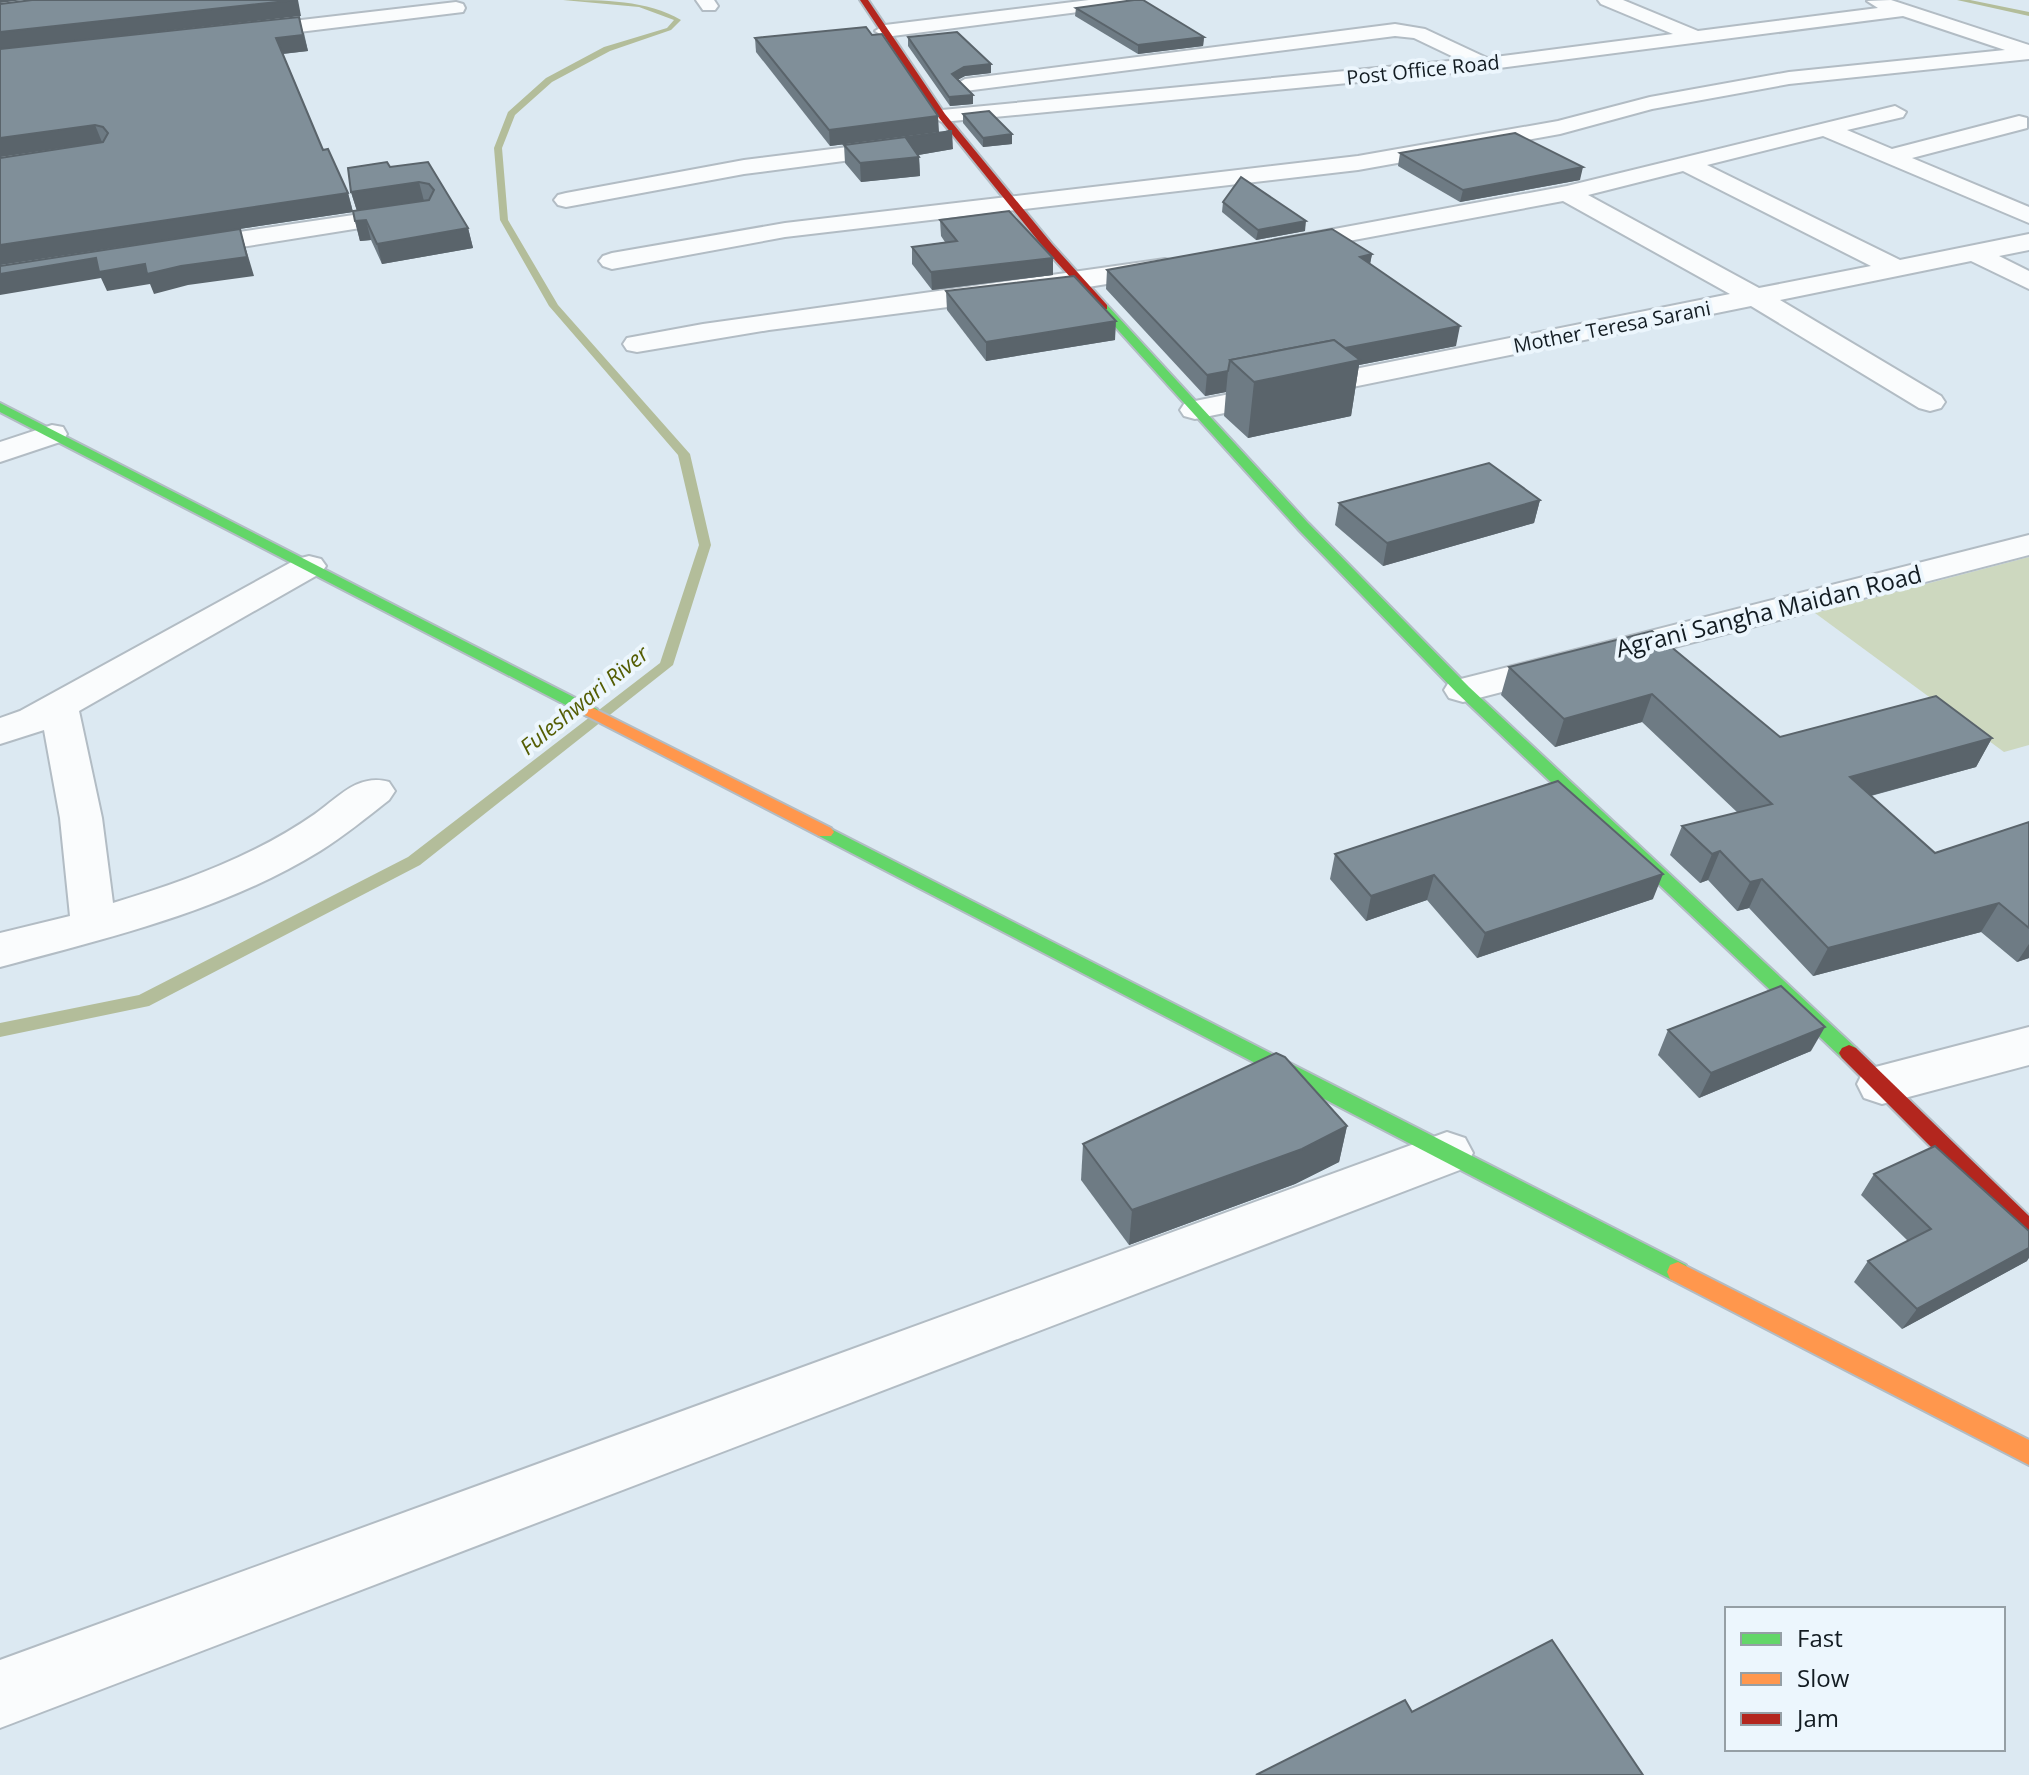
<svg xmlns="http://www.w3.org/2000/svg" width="2029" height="1775" font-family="'Open Sans',sans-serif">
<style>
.green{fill:#cdd8bf}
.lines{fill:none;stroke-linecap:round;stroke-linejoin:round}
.stream{fill:#b3bd9a;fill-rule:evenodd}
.street-casing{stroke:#b2bcc4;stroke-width:4}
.fast-casing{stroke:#b2bcc4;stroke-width:4}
.slow-casing{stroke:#b2bcc4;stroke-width:4}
.jam-casing{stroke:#b2bcc4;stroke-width:4}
.street{fill:#fafcfd;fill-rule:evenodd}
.fast{fill:#63d668;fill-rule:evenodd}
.slow{fill:#ff974d;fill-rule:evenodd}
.jam{fill:#b3261e;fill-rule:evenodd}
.wall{fill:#6e7b84}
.shaded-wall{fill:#5a646b}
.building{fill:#808f99;stroke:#5a646b;stroke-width:2}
.labels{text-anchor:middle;stroke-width:8;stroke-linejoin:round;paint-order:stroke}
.far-street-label{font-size:20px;fill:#131c22;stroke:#ecf6fd}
.far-water-label{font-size:22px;font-style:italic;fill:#545d03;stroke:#ecf6fd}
.street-label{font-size:24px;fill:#131c22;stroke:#ecf6fd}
</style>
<rect width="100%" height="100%" fill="#dce9f2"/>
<!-- green -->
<path class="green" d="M2029,557V745L2004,752L1815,613Z"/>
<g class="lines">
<!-- stream -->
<g class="stream">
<path d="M563,0C602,0 648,0 681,20L671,30L610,51L552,82L515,115L502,148L508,220L558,305L690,454L711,545L673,665L420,865L149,1006L0,1037V1023L139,995L408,857L660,663L699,545L678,455L549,306L500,220L494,148L508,112L546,78L604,47L667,28L674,20L639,7Z"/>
<path d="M1957,0H1970L2029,12V16Z"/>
</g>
<defs>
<g id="street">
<path d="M696,0H714L718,6L715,10H703Z"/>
<path d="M1089,0H1142L1133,5L885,37L875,31L885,25Z"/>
<path d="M1598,0H1623L1698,31L1878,8L1867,1L1891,0L2029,45V59L1789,84L1652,109L1560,134L1358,170L785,237L612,269L603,266L599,261L603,256L612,253L785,223L1358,156L1558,121L1650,97L1789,72L2005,50L1903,16L1484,70L942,122L931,116L942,110L1460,60L1414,38L1395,36L965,91L955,85L965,79L1395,24L1425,29L1487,58L1673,34L1601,4Z"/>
<path d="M456,2L463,4L465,8L463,12L241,39L231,33L241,27Z"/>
<path d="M1895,106L1906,112L1903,117L1847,130L1892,149L2019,116L2027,118V128L1912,158L2029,207V223L1823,136L1707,165L1900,260L2029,234V250L1999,256L2029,271V289L1971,261L1780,300L1941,396L1945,402L1941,408L1930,411L1919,408L1751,306L1195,419L1184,416L1180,410L1184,404L1195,401L1730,294L1563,201L1284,253L1275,250L1271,245L1275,240L1567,186ZM1683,171L1871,266L1759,288L1588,195Z"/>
<path d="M904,140L915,147L912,152L744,174L566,207L558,205L554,200L558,195L566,193L744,160Z"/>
<path d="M414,206L423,208L426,213L423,218L185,256L176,253L172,248L176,243L185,240Z"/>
<path d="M1165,259L1174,261L1178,267L1174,273L1033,296L769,330L637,352L627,350L623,344L627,338L703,324Z"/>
<path d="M52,425L63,427L67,434L63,441L0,462V442Z"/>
<path d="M2029,535V555L1463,702L1449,698L1444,690L1449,682Z"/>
<path d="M309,556L321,559L326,566L321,573L79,711L102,818L113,903C183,882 255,856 315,814C338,798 358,773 389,782L395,791L389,800C366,818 344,836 320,851C223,911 108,938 0,967V933L70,916L60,818L44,730L0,744V718L20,711L297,559Z"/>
<path d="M2029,1027V1065L1882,1104L1864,1098L1857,1084L1864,1070Z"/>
<path d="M1447,1132L1465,1138L1473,1153L1465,1168L0,1728V1660Z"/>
</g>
<g id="fast">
<path d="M1099,305H1107L1308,523L1469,687L1856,1048L1859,1053L1856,1058L1849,1061L1842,1058L1457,693L1298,529L1099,309Z"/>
<path d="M0,403L597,709L599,712L591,717L585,715L0,412Z"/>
<path d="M825,826L1686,1265L1689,1272L1686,1279L1678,1282L1670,1279L819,836L816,832Z"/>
</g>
<g id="slow">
<path d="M591,707L831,828L834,832L831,836H819L585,715L583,712Z"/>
<path d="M1678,1262L2029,1440V1465L1670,1279L1667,1272L1670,1265Z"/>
</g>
<g id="jam">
<path d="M860,0H868L945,114L1052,244L1107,305V309H1099L1044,248L939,118Z"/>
<path d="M1849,1045L1856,1048L2029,1216V1239L2021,1237L1842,1058L1839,1053L1842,1048Z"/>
</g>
</defs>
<!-- street casing -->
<use href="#street" class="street-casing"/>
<!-- fast casing -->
<use href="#fast" class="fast-casing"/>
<!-- slow casing -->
<use href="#slow" class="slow-casing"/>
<!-- jam casing -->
<use href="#jam" class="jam-casing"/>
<!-- street -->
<use href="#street" class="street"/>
<!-- fast -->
<use href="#fast" class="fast"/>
<!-- slow -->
<use href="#slow" class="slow"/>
<!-- jam -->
<use href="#jam" class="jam"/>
</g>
<!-- wall -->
<g class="wall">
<path d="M1076,8L1204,37L1203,46L1138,54L1075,16Z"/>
<path d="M304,33L308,51L283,54L323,150L348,193L353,212L0,265V158L103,142L0,157V49Z"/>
<path d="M872,35L939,132L830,146L756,52L755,38Z"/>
<path d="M908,37L991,64V73L965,76L957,80L973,104L950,106L908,46Z"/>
<path d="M963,114L1012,144L983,147L963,123Z"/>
<path d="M844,145L953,149L918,155L919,157L920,176L861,182L845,163Z"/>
<path d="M1400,153L1580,180L1460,202L1398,166Z"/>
<path d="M428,162L468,228L473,248L382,264L371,240L360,241L355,221L357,211L351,192L390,167Z"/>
<path d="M1223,202L1305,231L1256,240L1222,212Z"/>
<path d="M940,220L1053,258V275L932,290L912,264V247L945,242L941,236Z"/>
<path d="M1372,254L1370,264L1456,346L1359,365L1351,416L1248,438L1224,416L1226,392L1205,396L1106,289L1107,270Z"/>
<path d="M946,291L1115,340L986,361L947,310Z"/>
<path d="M1540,500L1534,523L1383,566L1335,525L1339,503Z"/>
<path d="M1652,631L1780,737L1992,738L1976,767L1871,796L1935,853L2029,822V958L2017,962L1981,932L1813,976L1749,908L1737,911L1708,880L1700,883L1670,855L1682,826L1738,813L1642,722L1555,747L1501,695L1509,667Z"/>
<path d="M1335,854L1653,899L1477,958L1427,900L1366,921L1330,879Z"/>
<path d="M1668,1030L1811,1051L1699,1098L1658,1055Z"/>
<path d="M1347,1126L1339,1162L1295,1184L1129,1245L1081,1180L1083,1144Z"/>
<path d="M1874,1174L2027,1261L1902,1329L1854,1282L1868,1261L1908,1241L1861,1195Z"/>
</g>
<!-- shaded-wall -->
<g class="shaded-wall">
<path d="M0,0H23L0,3Z"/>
<path d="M296,0H298L301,16L0,49V32Z"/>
<path d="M299,17L308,51L281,54L276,38Z"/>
<path d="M1204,37L1203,46L1138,54V45Z"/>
<path d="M991,64V73L965,76L952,83V74L964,67Z"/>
<path d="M973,95V104L950,106L949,97Z"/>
<path d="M938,116L939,132L830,146L829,130Z"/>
<path d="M95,125L102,142L0,157V138Z"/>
<path d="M952,131L953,149L907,157L906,138Z"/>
<path d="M1012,134V144L983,147V138Z"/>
<path d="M919,157L920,176L861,182L860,163Z"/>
<path d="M1583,167L1580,180L1460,202L1463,190Z"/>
<path d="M419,182L424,201L357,211L351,192Z"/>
<path d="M348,193L353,212L0,265V245Z"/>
<path d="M366,220L371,240L360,241L355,221Z"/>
<path d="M1306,221L1305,231L1256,240L1258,230Z"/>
<path d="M468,228L473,248L382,264L377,244Z"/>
<path d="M240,229L254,276L188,285L154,294L150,284L107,291L101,278L0,295V274Z"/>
<path d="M1372,254L1368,274L1360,257Z"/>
<path d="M1053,258V275L932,290L931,272Z"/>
<path d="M1116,321L1115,340L986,361V342Z"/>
<path d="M1460,326L1456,346L1359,365L1351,416L1248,438L1254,382L1239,369Z"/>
<path d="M1228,371L1226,392L1205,396L1207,375Z"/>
<path d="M1540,500L1534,523L1383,566L1387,543Z"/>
<path d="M1652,694L1642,722L1555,747L1564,719Z"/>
<path d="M1992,738L1976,767L1836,805L1850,777Z"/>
<path d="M1720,851L1708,880L1700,883L1712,854Z"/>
<path d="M1663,874L1653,899L1477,958L1485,933Z"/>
<path d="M1434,875L1427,900L1366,921L1371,896Z"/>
<path d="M1762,879L1749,908L1737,911L1750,882Z"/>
<path d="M1999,903L1981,932L1813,976L1828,948Z"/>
<path d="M2029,944V958L2017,962Z"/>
<path d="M1825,1027L1811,1051L1699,1098L1711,1073Z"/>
<path d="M1347,1126L1339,1162L1295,1184L1129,1245L1132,1210Z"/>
<path d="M2029,1248V1258L2027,1261L1902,1329L1917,1309Z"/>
</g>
<!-- building -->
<g class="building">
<path d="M32,0H296L0,32V4Z"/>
<path d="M1134,0H1143L1204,37L1138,45L1076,8Z"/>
<path d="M299,17L303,35L276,38L323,150L328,149L348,193L0,245V158L103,142L108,133L103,127L95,125L0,138V49Z"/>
<path d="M866,27L872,35L882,34L938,116L829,130L755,38Z"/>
<path d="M957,32L991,64L964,67L952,74L973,95L949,97L908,37Z"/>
<path d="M989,111L1012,134L983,138L963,114Z"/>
<path d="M952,131L906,138L919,157L860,163L844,145Z"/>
<path d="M1515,133L1583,167L1463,190L1400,153Z"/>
<path d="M387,162L390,167L428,162L468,228L377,244L366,220L355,221L353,211L429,200L434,190L429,184L419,182L351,192L348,168Z"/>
<path d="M1241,177L1306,221L1258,230L1223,202Z"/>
<path d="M1009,211L1053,258L931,272L912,247L957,241L940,220Z"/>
<path d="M240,229L247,257L181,266L147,274L145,264L99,272L96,258L0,274V266Z"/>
<path d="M1332,229L1372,254L1360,257L1460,326L1345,348L1334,340L1230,360L1228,371L1207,375L1107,270Z"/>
<path d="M1074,276L1116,321L986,342L946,291Z"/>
<path d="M1334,340L1360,360L1254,382L1230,360Z"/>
<path d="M1489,463L1540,500L1387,543L1339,503Z"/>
<path d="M1652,631L1780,737L1936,696L1992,738L1850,777L1935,853L2029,822V928L1999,903L1828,948L1762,879L1750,882L1720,851L1712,854L1682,826L1772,804L1652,694L1564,719L1509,667Z"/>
<path d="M1558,781L1663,874L1485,933L1434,875L1371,896L1335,854Z"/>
<path d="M1781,986L1825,1027L1711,1073L1668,1030Z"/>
<path d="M1276,1053L1285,1057L1347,1126L1302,1149L1132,1210L1083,1144Z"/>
<path d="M1935,1146L2029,1231V1248L1917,1309L1868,1261L1931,1229L1874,1174Z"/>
<path d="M1552,1640L1643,1775H1256L1405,1700L1412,1712Z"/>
</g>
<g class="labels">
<!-- far-street labels -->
<g class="far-street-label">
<text transform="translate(1423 70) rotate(-6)" y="7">Post Office Road</text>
<text transform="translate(1612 327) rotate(-11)" y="7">Mother Teresa Sarani</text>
</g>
<!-- far-water labels -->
<g class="far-water-label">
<text transform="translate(584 700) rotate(-39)" y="8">Fuleshwari River</text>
</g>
<!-- street labels -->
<g class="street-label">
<text transform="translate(1769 612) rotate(-14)" y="8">Agrani Sangha Maidan Road</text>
</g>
</g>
<!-- legend -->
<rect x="1725" y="1607" width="280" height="144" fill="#ecf6fd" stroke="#959fa5" stroke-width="2"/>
<rect x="1741" y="1633" width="40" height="12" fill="#63d668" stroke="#959fa5" stroke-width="2"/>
<text x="1797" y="1647" font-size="24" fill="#131c22">Fast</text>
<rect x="1741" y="1673" width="40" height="12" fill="#ff974d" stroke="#959fa5" stroke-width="2"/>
<text x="1797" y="1687" font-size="24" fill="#131c22">Slow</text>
<rect x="1741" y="1713" width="40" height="12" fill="#b3261e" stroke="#959fa5" stroke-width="2"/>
<text x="1797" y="1727" font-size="24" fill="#131c22">Jam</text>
</svg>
